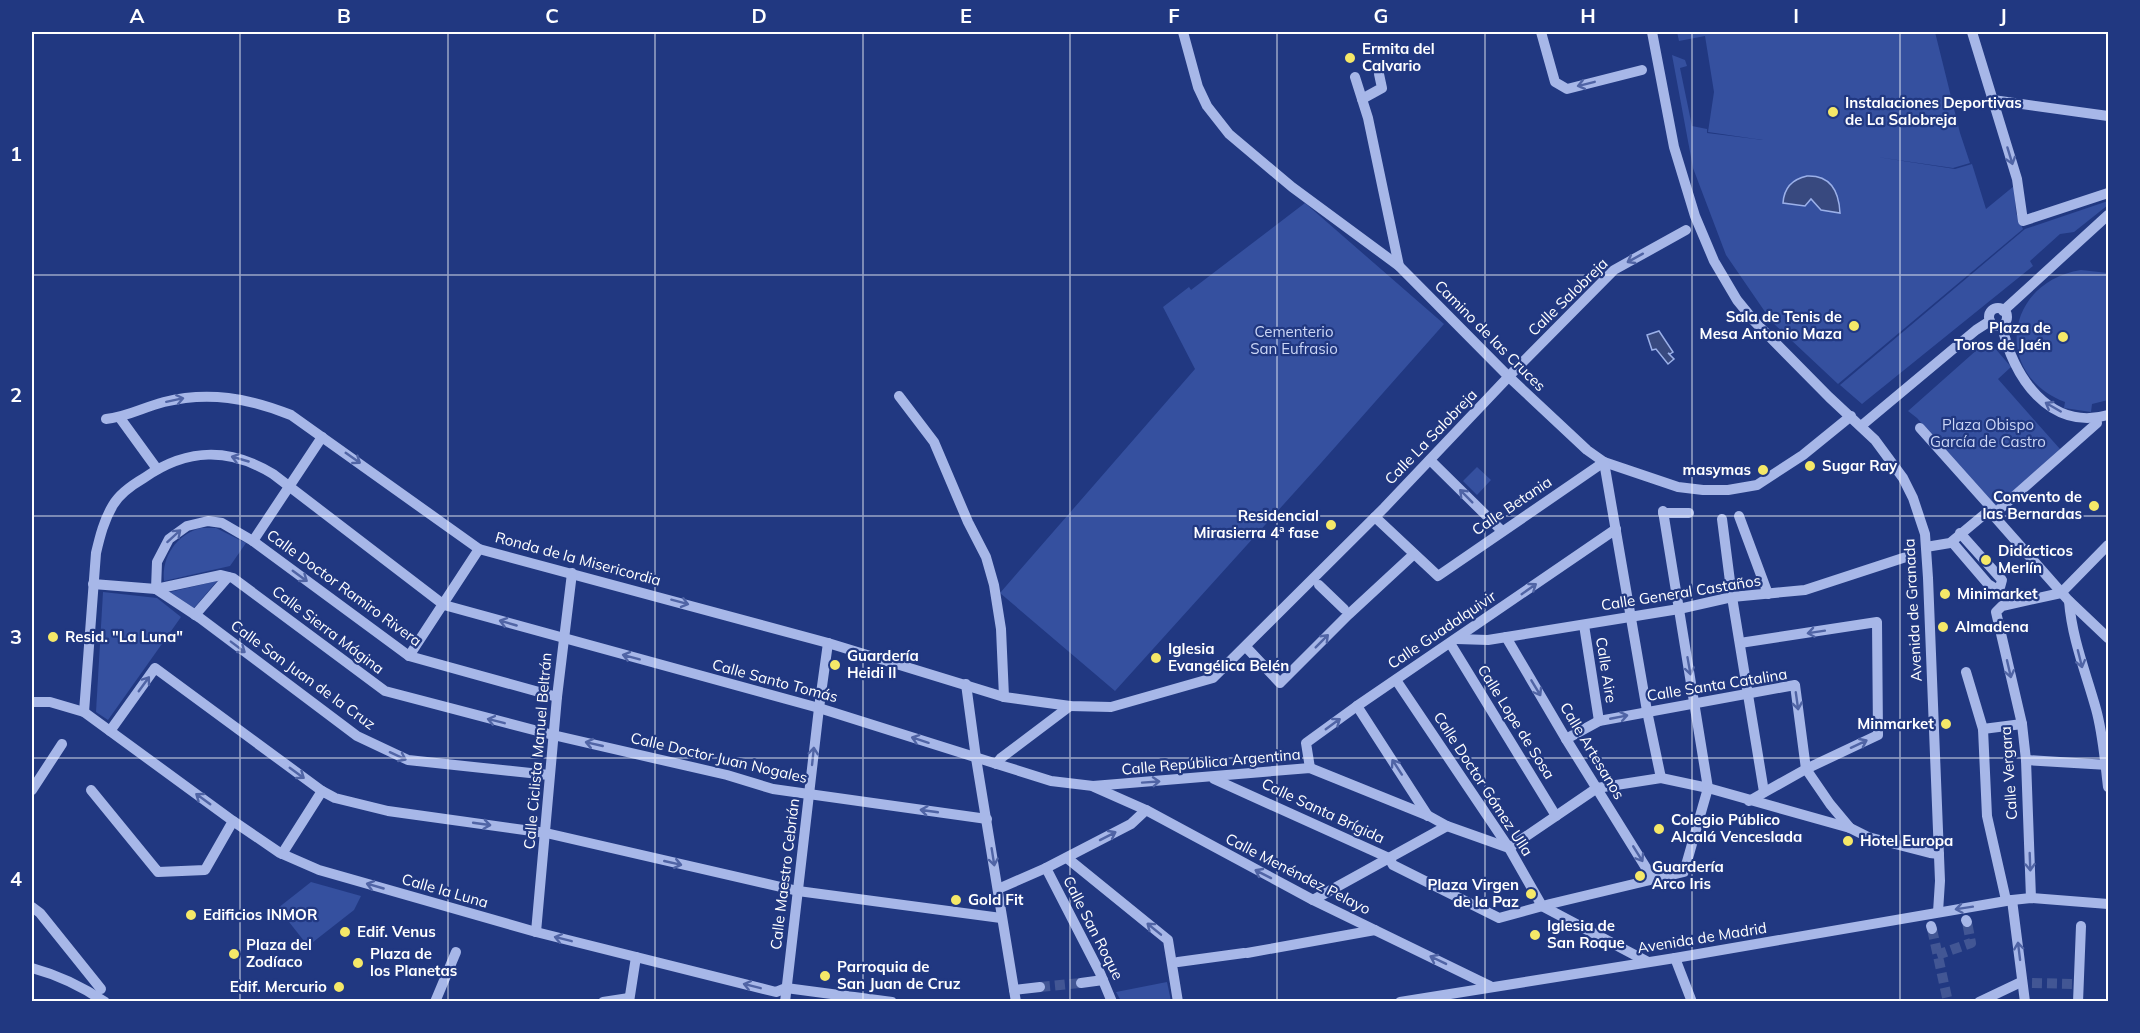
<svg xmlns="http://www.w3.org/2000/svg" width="2140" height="1033" font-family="Mulish,sans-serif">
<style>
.green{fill:#35509f}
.water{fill:#38497f;stroke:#9bb0e9;stroke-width:1.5}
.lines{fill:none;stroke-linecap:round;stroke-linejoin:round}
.minor-tunnel{stroke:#425694;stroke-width:10;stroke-dasharray:10 5;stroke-linecap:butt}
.minor{stroke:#a7b7e8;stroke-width:10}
.oneway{stroke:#5064a5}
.grid{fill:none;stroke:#fff;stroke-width:1.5;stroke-opacity:0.55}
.poi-dot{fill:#f5e868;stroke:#213881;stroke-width:2}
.labels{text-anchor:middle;stroke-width:4.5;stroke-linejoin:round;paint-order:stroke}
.poi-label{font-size:15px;font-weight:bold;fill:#fff;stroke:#213881;text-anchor:start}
.street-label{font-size:15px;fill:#fff;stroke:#213881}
.park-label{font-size:15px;fill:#cbd6f6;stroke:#213881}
.neatline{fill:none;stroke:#fff;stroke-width:2}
.grid-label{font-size:20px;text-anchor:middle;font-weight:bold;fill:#fff}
</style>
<rect width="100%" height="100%" fill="#213881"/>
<!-- green -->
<g class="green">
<path d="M1677,32H1935L1960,133L1970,163L1953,168L1877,157L1955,169L1972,164L1986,209L2014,186L2016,213L2023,229L1838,384L1772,322L1726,255L1693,168L1672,55L1685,60L1687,66L1680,68L1692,126L1707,129V133L1763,140L1708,132L1714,92L1705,36L1679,41Z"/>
<path d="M2108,201V205L2074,232L2060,234L2030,261L2033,266L1862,404L1840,385L2025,229Z"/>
<path d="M1305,203L1444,324L1321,463L1115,691L1000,593L1195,369L1163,307L1189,287L1191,290Z"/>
<path d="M2081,270L2108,273V400L2092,404L2091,412L2064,408L2065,402C1992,374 2005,282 2081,270Z"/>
<path d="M1988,340L2011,367L1998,379L2060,449L1996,507L1917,418L1908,411Z"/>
<path d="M1477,467L1491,480L1477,495L1463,481Z"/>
<path d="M201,528H216L246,543L230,566L164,581C161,557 177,534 201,528Z"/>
<path d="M217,581L194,608L170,592Z"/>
<path d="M103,592L157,598L181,617L108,720L96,712Z"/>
<path d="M311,882L361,896L354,910L308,946L278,908Z"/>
<path d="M1167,982L1171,1001H1121L1116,992Z"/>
</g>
<!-- water -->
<g class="water">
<path d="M1807,176C1831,175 1839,192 1840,213L1821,210L1811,199L1805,206L1783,203C1784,188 1793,179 1807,176Z"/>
<path d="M1659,331L1673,352L1670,354L1668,353L1674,359L1668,364L1656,349L1652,350L1647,335Z"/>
</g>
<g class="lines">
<!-- minor-tunnel -->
<g class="minor-tunnel">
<path d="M1932,929L1948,1002"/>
<path d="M1937,955L1971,943L1967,922"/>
<path d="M2032,983L2076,984"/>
<path d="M1040,987L1081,983"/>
</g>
<!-- minor -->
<g class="minor">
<path d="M1183,32L1198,87L1207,106L1229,134L1292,187L1399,266L1509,377L1587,450L1604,462L1678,487L1703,490H1728L1757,485L1803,455L1851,416"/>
<path d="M1541,32L1555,82L1567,89L1642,70"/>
<path d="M1652,32L1674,147L1695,216L1714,261L1737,300L1755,322L1829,397L1875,440L1903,478L1913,498L1925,534L1928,578L1940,881L1938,912"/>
<path d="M1972,32L2017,179L2023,221L2108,193"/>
<path d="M1355,77L1368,118L1399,266"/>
<path d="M1362,99L1382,88L1379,74"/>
<path d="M1993,100L2108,116"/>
<circle cx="1998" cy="317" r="9"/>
<path d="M2003,311L2108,215"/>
<path d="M2002,325C2012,376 2050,432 2108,415"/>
<path d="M899,396L934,442L968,522L986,557L994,585L1001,629L1004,697"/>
<path d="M120,418L157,469"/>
<path d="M106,419C127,417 144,407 164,402C208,391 249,398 291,415L479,549L828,643L1004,697L1070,706L1111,707L1213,678L1384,508L1514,371L1614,270L1686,230"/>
<path d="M1861,426L1976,330L1990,321"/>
<path d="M1920,428L1996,513"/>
<path d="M1430,460L1502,531"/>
<path d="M1663,513H1689"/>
<path d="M1993,515L2069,601L2108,638"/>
<path d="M1993,515L2097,423"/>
<path d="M1739,516L1768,594"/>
<path d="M1375,517L1438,576L1604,462L1647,711L1661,778"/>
<path d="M1722,519L1732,597L1764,792"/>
<path d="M253,541L322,437"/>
<path d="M1952,542L1988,584L1999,591L2002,580L1960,533"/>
<path d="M1926,547L1950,543L1986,513L1993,515"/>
<path d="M93,584L156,589L221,575L233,578L385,691L553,735L727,775L773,789L987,819"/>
<path d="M1319,585L1344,609"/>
<path d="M156,589L157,562L169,539L187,526L208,521L222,523L253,541L409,656L557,697"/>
<path d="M156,589L200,618L357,736L408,760L549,775"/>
<path d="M2069,601C2072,639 2086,673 2096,709C2103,734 2105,762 2108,787"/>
<path d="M195,615L228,577"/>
<path d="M1584,625L1599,721"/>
<path d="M1506,637L1566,739L1653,879"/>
<path d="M1457,639L1488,640L1679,609L1732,597L1805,590L1906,557"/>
<path d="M1450,643L1556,816"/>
<path d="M1740,643L1877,622L1878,735L1806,769L1749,801"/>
<path d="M1246,647L1280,683L1348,615L1414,554"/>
<path d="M409,656L479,549"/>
<path d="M1966,672L1983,729L1987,816L2006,900"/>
<path d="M1396,680L1509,848L1542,906"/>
<path d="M966,684L976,758L1016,1002"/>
<path d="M32,702H50L84,712L233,821L280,853L319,870L536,932L776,992L786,988L892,1002"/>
<path d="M1357,706L1428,816"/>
<path d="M84,712L96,553C100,536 104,520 113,505C120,493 132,485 144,478C187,448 229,447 273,474L444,605L819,708L1051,781L1093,786L1310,768L1429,816L1447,826L1509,848L1597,788L1661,778L1708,788L1850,828L1868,837L1930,853L1939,854"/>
<path d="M1983,729L2022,724"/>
<path d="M110,731L155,668L322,791L335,798L388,811L546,833L798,891L1001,918"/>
<path d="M1566,739L1599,721L1795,685L1806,769L1830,804L1850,828"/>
<path d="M2026,760L2108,765"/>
<path d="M996,764L1001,758L1070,706"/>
<path d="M1310,768L1306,743L1357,706L1616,529"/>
<path d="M1214,779L1389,858"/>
<path d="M1094,787L1146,810L1313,900L1490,986"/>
<path d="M32,790L62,744"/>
<path d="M91,790L158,872L205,870L233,821"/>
<path d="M282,854L322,791"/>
<path d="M1067,858L1168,940L1178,1002"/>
<path d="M1389,858L1393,865L1499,918L1550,904L1684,872L1708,788L1663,511"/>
<path d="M1046,868L1100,973L1112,1002"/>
<path d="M998,889L1046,868L1131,824L1146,810"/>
<path d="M2031,898L2026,760L2022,724L1996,612L2002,606L2061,593L2108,545"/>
<path d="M1313,900L1447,826"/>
<path d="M2012,900L2025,1002"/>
<path d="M1542,906L1648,962"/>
<path d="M32,907L40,913L101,989"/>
<path d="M1966,920L1967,922"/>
<path d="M1931,926L1932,929"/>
<path d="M536,932L557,697L572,573"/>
<path d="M1247,953L1375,930"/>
<path d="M1675,958L1692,1002"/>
<path d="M1178,962L1244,953"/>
<path d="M32,968C58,975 83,987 105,1002"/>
<path d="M1081,983L1103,980"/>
<path d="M1014,990L1040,987"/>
<path d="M435,1002L456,952"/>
<path d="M603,1002L629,998"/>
<path d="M629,1002L636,957"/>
<path d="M785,1002L819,708L828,643"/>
<path d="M1400,1002L1675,958L2012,900L2031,898L2108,904"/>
<path d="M1979,1002L2019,983"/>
<path d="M2078,1002L2081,926"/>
</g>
</g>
<!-- one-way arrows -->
<defs><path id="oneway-shaft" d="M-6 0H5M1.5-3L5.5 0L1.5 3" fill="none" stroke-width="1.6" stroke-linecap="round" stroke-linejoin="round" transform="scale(1.5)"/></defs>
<g class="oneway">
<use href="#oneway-shaft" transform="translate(1586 84) rotate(166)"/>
<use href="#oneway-shaft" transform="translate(2010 156) rotate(73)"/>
<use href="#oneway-shaft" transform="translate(1635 258) rotate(151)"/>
<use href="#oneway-shaft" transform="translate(175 400) rotate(-12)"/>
<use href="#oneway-shaft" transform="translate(2053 407) rotate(-150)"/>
<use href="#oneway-shaft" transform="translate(353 458) rotate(35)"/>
<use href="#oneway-shaft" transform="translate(240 459) rotate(-164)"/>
<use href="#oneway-shaft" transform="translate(1466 496) rotate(-135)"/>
<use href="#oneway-shaft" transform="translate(174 536) rotate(-42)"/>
<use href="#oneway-shaft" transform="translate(300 576) rotate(36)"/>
<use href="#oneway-shaft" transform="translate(1529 589) rotate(-35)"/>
<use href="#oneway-shaft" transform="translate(680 602) rotate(15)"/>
<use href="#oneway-shaft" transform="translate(508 623) rotate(-164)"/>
<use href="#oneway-shaft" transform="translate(1816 632) rotate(171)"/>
<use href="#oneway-shaft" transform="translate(1322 641) rotate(-45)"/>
<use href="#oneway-shaft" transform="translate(238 647) rotate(37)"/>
<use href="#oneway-shaft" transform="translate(631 657) rotate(-165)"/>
<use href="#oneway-shaft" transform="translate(2080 659) rotate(76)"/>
<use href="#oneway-shaft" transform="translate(1689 666) rotate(80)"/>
<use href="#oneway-shaft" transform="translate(2009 669) rotate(77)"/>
<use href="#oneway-shaft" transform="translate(144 684) rotate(-54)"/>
<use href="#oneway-shaft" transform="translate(1536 688) rotate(59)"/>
<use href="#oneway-shaft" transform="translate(1797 701) rotate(82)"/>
<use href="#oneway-shaft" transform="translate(1619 717) rotate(-11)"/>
<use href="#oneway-shaft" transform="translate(496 721) rotate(-166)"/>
<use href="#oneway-shaft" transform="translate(1333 724) rotate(-36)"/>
<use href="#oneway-shaft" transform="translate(920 740) rotate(-162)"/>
<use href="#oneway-shaft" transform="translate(594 744) rotate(-167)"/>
<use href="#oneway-shaft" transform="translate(1859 744) rotate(-25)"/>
<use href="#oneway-shaft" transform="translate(398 756) rotate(25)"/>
<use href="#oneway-shaft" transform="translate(813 756) rotate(-84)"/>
<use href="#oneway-shaft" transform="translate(1397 767) rotate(-123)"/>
<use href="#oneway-shaft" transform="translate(297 773) rotate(36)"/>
<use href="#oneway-shaft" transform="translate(1151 782) rotate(-4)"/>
<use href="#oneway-shaft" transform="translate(203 799) rotate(-144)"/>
<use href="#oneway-shaft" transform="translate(929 811) rotate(-172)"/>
<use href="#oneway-shaft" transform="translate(482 824) rotate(8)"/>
<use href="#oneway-shaft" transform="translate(1108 836) rotate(-27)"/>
<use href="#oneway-shaft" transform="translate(1638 854) rotate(58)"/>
<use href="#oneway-shaft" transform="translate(993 857) rotate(81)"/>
<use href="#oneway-shaft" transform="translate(2030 862) rotate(88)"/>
<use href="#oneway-shaft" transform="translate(673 863) rotate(13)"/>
<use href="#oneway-shaft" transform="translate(1263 874) rotate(-153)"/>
<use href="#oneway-shaft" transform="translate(375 886) rotate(-164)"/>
<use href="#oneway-shaft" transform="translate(1964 908) rotate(171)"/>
<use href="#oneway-shaft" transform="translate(1154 929) rotate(-141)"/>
<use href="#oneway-shaft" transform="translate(563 939) rotate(-166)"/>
<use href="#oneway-shaft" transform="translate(2019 951) rotate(-97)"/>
<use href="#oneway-shaft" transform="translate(1438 960) rotate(-154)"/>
<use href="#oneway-shaft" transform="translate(752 986) rotate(-166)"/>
</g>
<!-- grid -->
<path class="grid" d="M240,32V1002M448,32V1002M655,32V1002M863,32V1002M1070,32V1002M1277,32V1002M1485,32V1002M1692,32V1002M1900,32V1002M32,275H2108M32,516H2108M32,758H2108"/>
<!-- markers -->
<g class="poi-dot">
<circle cx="1350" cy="58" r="6"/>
<circle cx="1833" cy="112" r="6"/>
<circle cx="1854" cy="326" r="6"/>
<circle cx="2063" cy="337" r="6"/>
<circle cx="1810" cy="466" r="6"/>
<circle cx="1763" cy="470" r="6"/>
<circle cx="2094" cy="506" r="6"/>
<circle cx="1331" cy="525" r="6"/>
<circle cx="1986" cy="560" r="6"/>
<circle cx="1945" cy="594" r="6"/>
<circle cx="1943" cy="627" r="6"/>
<circle cx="53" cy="637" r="6"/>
<circle cx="1156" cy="658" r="6"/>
<circle cx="835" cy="665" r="6"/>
<circle cx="1946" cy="724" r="6"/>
<circle cx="1659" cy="829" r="6"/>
<circle cx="1848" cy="841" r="6"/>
<circle cx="1640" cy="876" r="6"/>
<circle cx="1531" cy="894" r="6"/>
<circle cx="956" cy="900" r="6"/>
<circle cx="191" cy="915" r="6"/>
<circle cx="345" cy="932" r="6"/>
<circle cx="1535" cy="935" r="6"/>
<circle cx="234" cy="954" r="6"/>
<circle cx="358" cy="963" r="6"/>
<circle cx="825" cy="976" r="6"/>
<circle cx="339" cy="987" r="6"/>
</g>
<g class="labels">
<!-- poi labels -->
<g class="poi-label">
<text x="1362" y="54">Ermita del<tspan x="1362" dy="17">Calvario</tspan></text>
<text x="1845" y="108">Instalaciones Deportivas<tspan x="1845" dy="17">de La Salobreja</tspan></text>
<text x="1842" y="322" text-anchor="end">Sala de Tenis de<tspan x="1842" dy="17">Mesa Antonio Maza</tspan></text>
<text x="2051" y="333" text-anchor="end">Plaza de<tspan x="2051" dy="17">Toros de Jaén</tspan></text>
<text x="1822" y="471">Sugar Ray</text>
<text x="1751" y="475" text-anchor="end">masymas</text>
<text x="2082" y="502" text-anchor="end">Convento de<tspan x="2082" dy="17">las Bernardas</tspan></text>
<text x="1319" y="521" text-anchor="end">Residencial<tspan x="1319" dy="17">Mirasierra 4ª fase</tspan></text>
<text x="1998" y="556">Didácticos<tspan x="1998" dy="17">Merlín</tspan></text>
<text x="1957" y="599">Minimarket</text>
<text x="1955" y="632">Almadena</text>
<text x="65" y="642">Resid. "La Luna"</text>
<text x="1168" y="654">Iglesia<tspan x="1168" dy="17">Evangélica Belén</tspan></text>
<text x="847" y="661">Guardería<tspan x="847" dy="17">Heidi II</tspan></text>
<text x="1934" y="729" text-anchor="end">Minmarket</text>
<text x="1671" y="825">Colegio Público<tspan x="1671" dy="17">Alcalá Venceslada</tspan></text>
<text x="1860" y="846">Hotel Europa</text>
<text x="1652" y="872">Guardería<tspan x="1652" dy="17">Arco Iris</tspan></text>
<text x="1519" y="890" text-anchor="end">Plaza Virgen<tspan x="1519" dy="17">de la Paz</tspan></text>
<text x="968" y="905">Gold Fit</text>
<text x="203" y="920">Edificios INMOR</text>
<text x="1547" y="931">Iglesia de<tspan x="1547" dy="17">San Roque</tspan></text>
<text x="357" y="937">Edif. Venus</text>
<text x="246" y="950">Plaza del<tspan x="246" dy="17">Zodíaco</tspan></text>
<text x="370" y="959">Plaza de<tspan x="370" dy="17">los Planetas</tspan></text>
<text x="837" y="972">Parroquia de<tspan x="837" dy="17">San Juan de Cruz</tspan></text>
<text x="327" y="992" text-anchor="end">Edif. Mercurio</text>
</g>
<!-- street labels -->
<g class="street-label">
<text transform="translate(1568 297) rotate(-44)" y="5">Calle Salobreja</text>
<text transform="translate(1490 336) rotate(45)" y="5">Camino de las Cruces</text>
<text transform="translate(1431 437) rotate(-46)" y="5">Calle La Salobreja</text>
<text transform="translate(1512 506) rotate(-34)" y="5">Calle Betania</text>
<text transform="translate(578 559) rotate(15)" y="5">Ronda de la Misericordia</text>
<text transform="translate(344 588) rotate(36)" y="5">Calle Doctor Ramiro Rivera</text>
<text transform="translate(1681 593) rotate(-9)" y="5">Calle General Castaños</text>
<text transform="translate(1913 610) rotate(-93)" y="5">Avenida de Granada</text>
<text transform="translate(328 630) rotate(37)" y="5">Calle Sierra Mágina</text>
<text transform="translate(1442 630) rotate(-34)" y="5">Calle Guadalquivir</text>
<text transform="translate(1606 670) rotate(81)" y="5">Calle Aire</text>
<text transform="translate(303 675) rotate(36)" y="5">Calle San Juan de la Cruz</text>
<text transform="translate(775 681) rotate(15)" y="5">Calle Santo Tomás</text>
<text transform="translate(1717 685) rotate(-9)" y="5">Calle Santa Catalina</text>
<text transform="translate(1516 722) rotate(58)" y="5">Calle Lope de Sosa</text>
<text transform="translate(538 751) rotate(-85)" y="5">Calle Ciclista Manuel Beltrán</text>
<text transform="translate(1592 751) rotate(59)" y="5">Calle Artesanos</text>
<text transform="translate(719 758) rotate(13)" y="5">Calle Doctor Juan Nogales</text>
<text transform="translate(1211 762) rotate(-5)" y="5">Calle República Argentina</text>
<text transform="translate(2009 773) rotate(-94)" y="5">Calle Vergara</text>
<text transform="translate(1483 784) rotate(57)" y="5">Calle Doctor Gómez Ulla</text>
<text transform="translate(1323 811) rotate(25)" y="5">Calle Santa Brígida</text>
<text transform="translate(785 874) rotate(-83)" y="5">Calle Maestro Cebrián</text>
<text transform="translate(1298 874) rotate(27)" y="5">Calle Menéndez Pelayo</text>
<text transform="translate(445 891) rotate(16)" y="5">Calle la Luna</text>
<text transform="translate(1093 928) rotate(63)" y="5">Calle San Roque</text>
<text transform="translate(1702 938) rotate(-9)" y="5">Avenida de Madrid</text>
</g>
<!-- park labels -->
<g class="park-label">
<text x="1294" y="337">Cementerio<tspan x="1294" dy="17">San Eufrasio</tspan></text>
<text x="1988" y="430">Plaza Obispo<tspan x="1988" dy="17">García de Castro</tspan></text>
</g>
</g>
<!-- border -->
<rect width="2140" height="1033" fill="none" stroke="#213881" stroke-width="66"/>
<rect x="33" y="33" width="2074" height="967" class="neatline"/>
<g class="grid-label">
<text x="137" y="23">A</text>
<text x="344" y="23">B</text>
<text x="552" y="23">C</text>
<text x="759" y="23">D</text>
<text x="966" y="23">E</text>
<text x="1174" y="23">F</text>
<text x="1381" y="23">G</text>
<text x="1588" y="23">H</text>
<text x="1796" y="23">I</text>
<text x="2003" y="23">J</text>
<text x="16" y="161">1</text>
<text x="16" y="402">2</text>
<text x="16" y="644">3</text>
<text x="16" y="886">4</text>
</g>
</svg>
